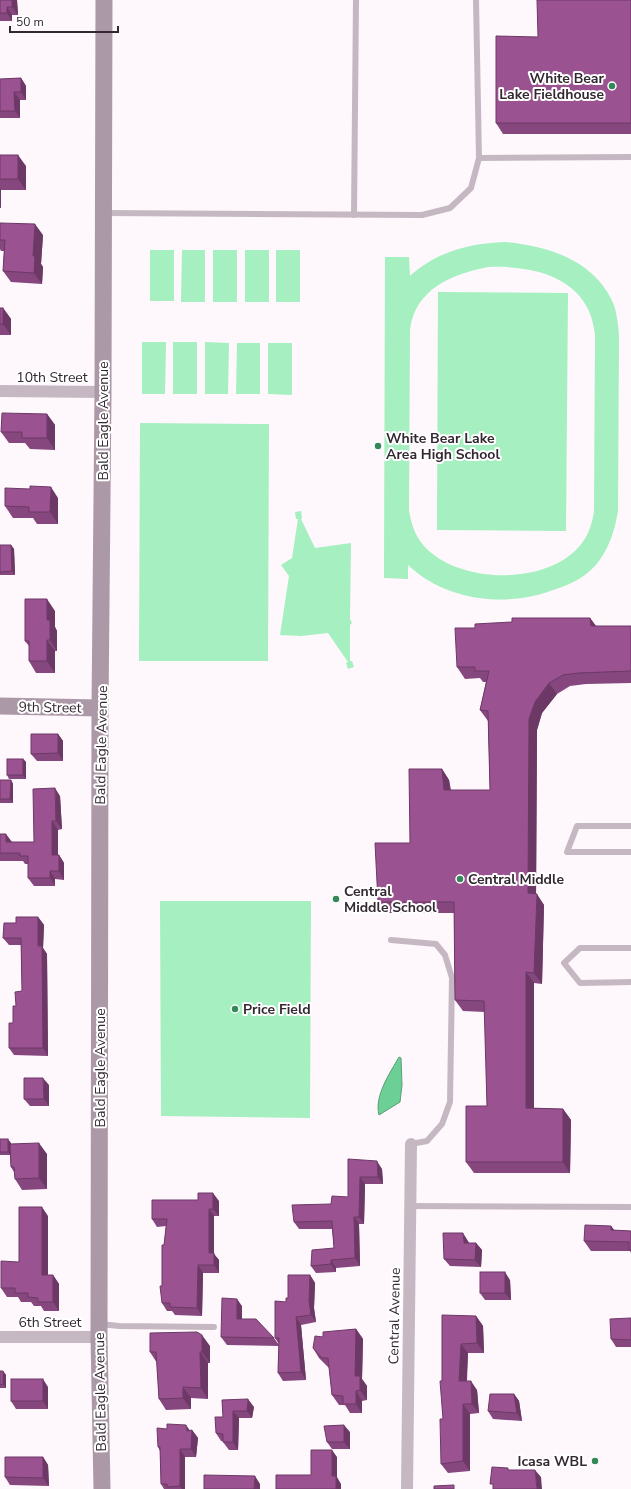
<svg xmlns="http://www.w3.org/2000/svg" width="631" height="1489" font-family="'Nunito Sans',sans-serif">
<style>
.green{fill:#a5efc0;fill-rule:evenodd}
.water{fill:#6ccf95;stroke:#5b9d77}
.lines{fill:none;stroke-linecap:round;stroke-linejoin:round}
.lane{stroke:#c6b8c3;stroke-width:6}
.street{stroke:#c6b8c3;stroke-width:12}
.secondary{stroke:#ac99a8;stroke-width:17}
.wall{fill:#85477d}
.shaded-wall{fill:#6c3966}
.building{fill:#9b5291;stroke:#6c3966}
.poi-dot{fill:#36885a;stroke:#fff;stroke-width:1.5}
.labels{text-anchor:middle;stroke-width:4;stroke-linejoin:round;paint-order:stroke}
.poi-label{font-size:14px;font-weight:bold;fill:#332831;stroke:#fff;text-anchor:start}
.street-label{font-size:14px;fill:#332831;stroke:#fff}
</style>
<rect width="100%" height="100%" fill="#fef7fc"/>
<!-- green -->
<g class="green">
<path d="M505,242C549,246 596,261 614,305C617,314 618,325 619,335L618,511C615,529 610,546 599,561C589,575 572,584 556,589C508,608 447,602 408,565V579L384,578L385,257H409L410,276C436,252 470,243 505,242ZM488,267C537,265 590,279 595,335L594,512C592,523 589,534 582,543C550,586 459,585 424,546C415,536 411,523 409,510L410,330C415,289 452,274 488,267Z"/>
<rect x="150" y="250" width="24" height="51"/>
<path d="M182,250H205V302H181Z"/>
<rect x="213" y="250" width="24" height="52"/>
<rect x="245" y="250" width="24" height="52"/>
<rect x="276" y="250" width="24" height="52"/>
<path d="M438,292L568,293L566,531L437,530Z"/>
<path d="M142,342H166L165,394H142Z"/>
<rect x="173" y="342" width="24" height="52"/>
<path d="M205,342L229,343L228,394H205Z"/>
<path d="M237,343H260V394H236Z"/>
<path d="M268,343H292V395L268,394Z"/>
<path d="M140,423L269,424L268,661H139Z"/>
<path d="M301,511L302,518L301,519L315,548L351,543L350,619L352,623L350,625V661H352L354,667L348,669L346,663L348,662L328,633L301,636L280,635L289,576L281,565L292,558L298,519H296L295,512Z"/>
<path d="M160,901H311L310,1118L161,1116Z"/>
</g>
<!-- water -->
<path class="water" d="M399,1057L401,1058L402,1085L400,1102L379,1115C374,1096 390,1073 399,1057Z"/>
<g class="lines">
<!-- lane -->
<g class="lane">
<path d="M479,158L631,157"/>
<path d="M105,213L422,215L450,208L471,188L479,158L476,0"/>
<path d="M354,215L356,0"/>
<path d="M631,826H577L567,852H631"/>
<path d="M391,940L436,944L445,955L452,978L450,1102L442,1124L427,1141L411,1144"/>
<path d="M631,948H580L564,963L580,983L631,982"/>
<path d="M410,1206L631,1207"/>
<path d="M100,1324L119,1326L214,1327"/>
</g>
<!-- street -->
<g class="street">
<path d="M0,391L103,392"/>
<path d="M0,1337H99"/>
<path d="M407,1489L411,1144"/>
</g>
<!-- secondary -->
<g class="secondary">
<path d="M0,706L100,708"/>
<path d="M102,1489L99,1337L100,708L103,392L104,0"/>
</g>
</g>
<!-- wall -->
<g class="wall">
<path d="M0,0H17L18,15H12V21H0Z"/>
<path d="M631,0V134H503L496,123L538,37Z"/>
<path d="M21,78L26,86V100H20V118H0V79Z"/>
<path d="M0,155L26,166V190H1V208H0Z"/>
<path d="M0,223L43,235L41,264L43,267L42,284L11,282L3,271L4,251H1L0,249Z"/>
<path d="M0,308H3L11,319V335H0Z"/>
<path d="M47,414L55,425V450L30,449L25,443H9L1,432Z"/>
<path d="M58,498V524H37L33,518H13L5,506Z"/>
<path d="M0,545H11L14,549L15,575H0Z"/>
<path d="M55,611V627L57,631V651H55V673H36L29,661V646L25,641Z"/>
<path d="M590,618L596,626H631V683L586,684L570,686L557,694L542,713L537,730L536,894L544,905L542,984L534,983V1108L563,1109L571,1120L570,1173H474L466,1162L487,1106L485,1012L463,1011L455,1000L454,913H385L378,902L410,843L442,769L449,780L451,790H490L488,721L480,710L486,682H483L480,678L465,679L457,667L475,628L512,622Z"/>
<path d="M58,734L63,741V761H37L31,754Z"/>
<path d="M23,759L26,762V779H9L7,775Z"/>
<path d="M0,780H11L13,784V803H0Z"/>
<path d="M60,796L62,829L58,830V855H59L64,863V880L55,879V886H34L28,878V864H25L23,861H0V834L12,842H34Z"/>
<path d="M38,917L44,925L43,948L47,954L48,1056L14,1055L9,1048L16,1006L22,991L21,945H9L3,938L16,923Z"/>
<path d="M49,1085V1106H30L24,1099Z"/>
<path d="M0,1139L11,1143V1144L47,1154V1189L22,1190L15,1179L14,1172L11,1167L10,1155H0Z"/>
<path d="M348,1159L382,1169L383,1184H365L364,1224H359L360,1266L336,1268V1272L316,1273L311,1266L334,1248L332,1229H299L294,1222L348,1197Z"/>
<path d="M219,1201V1216H214V1254L219,1260V1273H203L202,1316L175,1315L172,1311H167L162,1303L164,1245L166,1226L157,1227L152,1219Z"/>
<path d="M48,1216V1275H53L59,1284V1311H44L41,1306H34L31,1302H21L18,1297H7L1,1288L19,1262Z"/>
<path d="M611,1226L614,1230L631,1231V1253L630,1251H591L584,1241Z"/>
<path d="M468,1241L469,1243H476L482,1250L481,1267L450,1266L444,1259Z"/>
<path d="M310,1275L315,1283L314,1308L316,1322L301,1325L306,1380L283,1381L278,1373L279,1346L227,1345L221,1337L242,1306V1319L274,1338L279,1345V1344L275,1338L288,1298Z"/>
<path d="M510,1280L511,1300H485L480,1293Z"/>
<path d="M476,1316L483,1326L484,1353H468L467,1381L477,1390L479,1413L470,1414V1471L448,1473L441,1464L443,1419L442,1381Z"/>
<path d="M631,1318V1347H616L611,1339Z"/>
<path d="M356,1329L363,1339L362,1379L367,1386V1400L362,1401V1413H350L345,1405H339L332,1395L329,1368L319,1358L313,1348L323,1337Z"/>
<path d="M210,1346V1363H208V1399L191,1398V1409L166,1410L159,1399L157,1363L150,1352Z"/>
<path d="M0,1371H3L6,1375V1388H0Z"/>
<path d="M48,1387V1409H16L11,1401Z"/>
<path d="M514,1394L519,1401L522,1421L493,1419L488,1411Z"/>
<path d="M222,1400L254,1407L252,1418H239L238,1450H229L223,1442V1441H221L216,1433L223,1417Z"/>
<path d="M192,1430L198,1438L196,1457H185V1489H164L161,1484L160,1451L158,1447Z"/>
<path d="M350,1432V1449H332L327,1442Z"/>
<path d="M43,1457L48,1465L49,1486L10,1485L5,1477Z"/>
</g>
<!-- shaded-wall -->
<g class="shaded-wall">
<path d="M12,0H17L18,15L12,7Z"/>
<path d="M7,7L12,15V21L7,13Z"/>
<path d="M21,78L26,86V100L21,92Z"/>
<path d="M14,92L20,100V118L15,111Z"/>
<path d="M18,155L26,166V190L18,179Z"/>
<path d="M0,188L1,190V208L0,206Z"/>
<path d="M35,224L43,235L41,264L43,267L42,284L34,273L33,256Z"/>
<path d="M3,308L11,319V335L3,324Z"/>
<path d="M47,414L55,425V450L47,438Z"/>
<path d="M51,487L58,498V524L50,512Z"/>
<path d="M11,545L14,549L15,575L12,571Z"/>
<path d="M47,599L55,611V627L57,631V651L50,640L47,620Z"/>
<path d="M590,618L598,629L591,626Z"/>
<path d="M47,640L55,651V673L47,661Z"/>
<path d="M549,683L557,694L542,713L537,730L536,904L528,893L529,719L535,702Z"/>
<path d="M58,734L63,741V761L58,753Z"/>
<path d="M23,759L26,762V779L23,775Z"/>
<path d="M442,769L449,780L452,802L444,790Z"/>
<path d="M11,780L13,784V803L10,799Z"/>
<path d="M55,788L60,796L62,829L56,821Z"/>
<path d="M52,821L58,830V863L52,855Z"/>
<path d="M6,834L12,842H6Z"/>
<path d="M59,855L64,863V880L59,871Z"/>
<path d="M50,871L55,879V886L50,878Z"/>
<path d="M537,894L544,905L542,984L534,973Z"/>
<path d="M38,917L44,925L43,948L47,954L48,1056L43,1048L38,946Z"/>
<path d="M526,972L534,983V1119L526,1108Z"/>
<path d="M43,1078L49,1085V1106L44,1099Z"/>
<path d="M563,1109L571,1120L570,1173L563,1162Z"/>
<path d="M8,1139L11,1143V1155L8,1152Z"/>
<path d="M39,1143L47,1154V1189L39,1178Z"/>
<path d="M377,1161L382,1169L383,1184L378,1177Z"/>
<path d="M360,1177L365,1184L364,1224L359,1217Z"/>
<path d="M213,1193L219,1201V1216L213,1209Z"/>
<path d="M42,1207L48,1216V1283L42,1275Z"/>
<path d="M209,1209L214,1216V1254L219,1260V1273L214,1265L209,1253Z"/>
<path d="M354,1217L359,1224L360,1266L355,1258Z"/>
<path d="M611,1226L618,1235L611,1230Z"/>
<path d="M463,1233L468,1241L470,1251L464,1243Z"/>
<path d="M476,1243L482,1250L481,1267L475,1260Z"/>
<path d="M331,1260L336,1268V1272L331,1264Z"/>
<path d="M198,1265L203,1273L202,1316L197,1308Z"/>
<path d="M505,1272L510,1280L511,1300L505,1293Z"/>
<path d="M53,1275L59,1284V1311L53,1302Z"/>
<path d="M310,1275L315,1283L314,1308L316,1322L311,1315L309,1301Z"/>
<path d="M237,1299L242,1306V1327L237,1319Z"/>
<path d="M476,1316L483,1326L484,1353L477,1343Z"/>
<path d="M296,1317L301,1325L306,1380L301,1372Z"/>
<path d="M356,1329L363,1339L362,1379L367,1386V1400L360,1390L355,1376Z"/>
<path d="M202,1335L210,1346V1363L202,1352Z"/>
<path d="M461,1344L468,1353L466,1390L459,1381Z"/>
<path d="M200,1352L208,1363V1399L201,1388Z"/>
<path d="M3,1371L6,1375V1388L3,1384Z"/>
<path d="M43,1379L48,1387V1409L43,1401Z"/>
<path d="M471,1381L477,1390L479,1413L472,1404Z"/>
<path d="M183,1387L191,1398V1409L183,1398Z"/>
<path d="M356,1391L362,1401V1413L356,1404Z"/>
<path d="M514,1394L519,1401L522,1421L517,1413Z"/>
<path d="M248,1399L254,1407L252,1418L247,1411Z"/>
<path d="M463,1404L470,1414V1471L463,1461Z"/>
<path d="M233,1411L239,1418L238,1450L233,1442Z"/>
<path d="M186,1425L191,1432L192,1430L198,1438L196,1457L191,1449Z"/>
<path d="M344,1425L350,1432V1449L344,1442Z"/>
<path d="M180,1449L185,1457V1489H182L180,1486Z"/>
<path d="M332,1450L337,1457V1477L341,1484V1489H336L332,1476Z"/>
<path d="M43,1457L48,1465L49,1486L43,1478Z"/>
<path d="M535,1470L541,1477L542,1489H537Z"/>
<path d="M255,1476L260,1484V1489H254Z"/>
</g>
<!-- building -->
<g class="building">
<path d="M0,0H12V7H7V13H0Z"/>
<path d="M537,0H631V123H496V36L538,37Z"/>
<path d="M21,78V92H14L15,111H0V79Z"/>
<rect x="0" y="155" width="18" height="24"/>
<path d="M0,223L35,224L33,256H35L34,273L3,271L5,240H0Z"/>
<rect x="0" y="308" width="3" height="16"/>
<path d="M2,413L47,414V438H22V432H1Z"/>
<path d="M30,486L51,487L50,512H29V507L5,506V488L30,489Z"/>
<path d="M0,545H11L12,571L0,572Z"/>
<path d="M25,599H47V620H50V640H47V661H29V641H25Z"/>
<path d="M512,618H590L591,626H631V671L578,673L563,675L549,683L535,702L529,719L528,893L537,894L534,973L526,972V1108L563,1109V1162H466V1106H487L484,1001L455,1000L454,902H378L375,843H410L409,769H442L444,790H490L488,711L480,710L489,671H475V667H457L455,628H475V624L512,622Z"/>
<path d="M31,734H58V753L31,754Z"/>
<rect x="7" y="759" width="16" height="16"/>
<path d="M0,780H11L10,799H0Z"/>
<path d="M55,788L56,821H52V855H59V871H50V878H28V856H20V853H0V834H6V842H34L33,789Z"/>
<path d="M16,917H38V946H42L43,1048H9V1023H13V1006H16L15,992L22,991L21,938H3L4,923H16Z"/>
<path d="M24,1078H43L44,1099H24Z"/>
<rect x="0" y="1139" width="8" height="13"/>
<path d="M39,1143V1178L15,1179L14,1167H11L10,1144Z"/>
<path d="M348,1159L377,1161L378,1177H360L359,1217H354L355,1258L331,1260V1264L311,1266L312,1250L334,1248L332,1221L294,1222L292,1205L331,1204L332,1196L348,1197Z"/>
<path d="M198,1193H213V1209H209V1253H214V1265H198L197,1308L170,1307V1303H162L160,1286H162V1245H164L167,1219H152V1200H198Z"/>
<path d="M19,1207H42V1275H53V1302H38V1298L28,1297V1293H15V1288H1V1261L19,1262Z"/>
<path d="M585,1225L611,1226V1230L631,1231V1250H629V1242L584,1241Z"/>
<path d="M443,1233H463L464,1243H476L475,1260L444,1259Z"/>
<rect x="480" y="1272" width="25" height="21"/>
<path d="M288,1275H310L309,1301L311,1315L296,1317L301,1372L278,1373L279,1338H275V1301L286,1302V1298H288Z"/>
<path d="M222,1298L237,1299V1319H256L274,1338L221,1337Z"/>
<path d="M442,1315L476,1316L477,1343L461,1344L459,1381H471L472,1404H463V1461L441,1464L440,1419H443L440,1381H442Z"/>
<path d="M631,1318V1340L611,1339L610,1319Z"/>
<path d="M356,1329L355,1376H360V1390L356,1391V1404H343V1396L332,1395L328,1358H322L313,1348L315,1336L323,1337V1332Z"/>
<path d="M197,1332L202,1335V1352H200L201,1388L183,1387V1398L159,1399L156,1352H150V1333Z"/>
<path d="M0,1371H3V1384L0,1385Z"/>
<rect x="11" y="1379" width="32" height="22"/>
<path d="M490,1394H514L517,1413L488,1411Z"/>
<path d="M248,1399L247,1411H233V1442H223V1434L216,1433L215,1417H223L222,1400Z"/>
<path d="M167,1424L186,1425L187,1431L192,1430L191,1449H180V1486L167,1487V1484H161L160,1447H158L157,1428L167,1429Z"/>
<path d="M344,1425V1442H327L324,1426Z"/>
<path d="M311,1450H332V1476H336V1489H276V1475H311Z"/>
<path d="M5,1457H43V1478L5,1477Z"/>
<path d="M492,1467L508,1468V1470H535L537,1489H493V1484H490Z"/>
<path d="M204,1475L255,1476L254,1489H204Z"/>
<path d="M454,1485V1489H434V1486Z"/>
</g>
<!-- markers -->
<g class="poi-dot">
<circle cx="612" cy="86" r="4"/>
<circle cx="378" cy="446" r="4"/>
<circle cx="460" cy="879" r="4"/>
<circle cx="336" cy="899" r="4"/>
<circle cx="235" cy="1009" r="4"/>
<circle cx="595" cy="1461" r="4"/>
</g>
<g class="labels">
<!-- poi labels -->
<g class="poi-label">
<text x="604" y="83" text-anchor="end">White Bear<tspan x="604" dy="16">Lake Fieldhouse</tspan></text>
<text x="386" y="443">White Bear Lake<tspan x="386" dy="16">Area High School</tspan></text>
<text x="468" y="884">Central Middle</text>
<text x="344" y="896">Central<tspan x="344" dy="16">Middle School</tspan></text>
<text x="243" y="1014">Price Field</text>
<text x="587" y="1466" text-anchor="end">Icasa WBL</text>
</g>
<!-- street labels -->
<g class="street-label">
<text x="52" y="382">10th Street</text>
<text transform="translate(103 421) rotate(-90)" y="5">Bald Eagle Avenue</text>
<text transform="translate(50 707) rotate(1)" y="5">9th Street</text>
<text transform="translate(101 745) rotate(-89)" y="5">Bald Eagle Avenue</text>
<text transform="translate(100 1068) rotate(-90)" y="5">Bald Eagle Avenue</text>
<text transform="translate(394 1316) rotate(-89)" y="5">Central Avenue</text>
<text x="50" y="1327">6th Street</text>
<text transform="translate(100 1392) rotate(-91)" y="5">Bald Eagle Avenue</text>
</g>
</g>
<!-- scale -->
<path d="M10 26v6h108v-6" fill="none" stroke="#332831" stroke-width="2"/>
<text x="16" y="26" font-size="12" fill="#332831" stroke="#ffffff" stroke-width="3" paint-order="stroke">50 m</text>
</svg>
